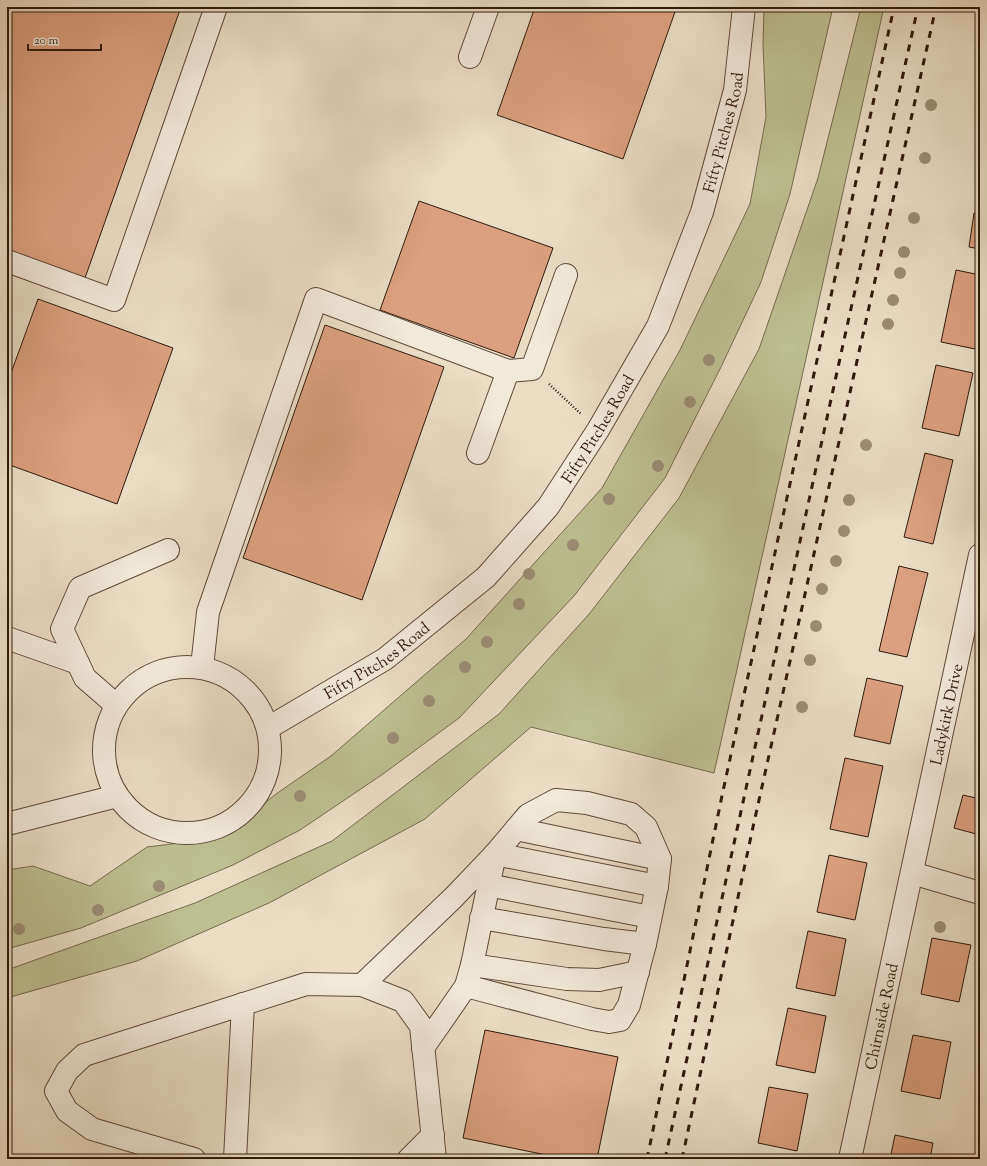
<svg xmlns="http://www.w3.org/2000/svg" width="987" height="1166" font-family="'Sorts Mill Goudy',serif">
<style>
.green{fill:#bcbf90;stroke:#766c4e}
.building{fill:#dba07f;stroke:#30190b}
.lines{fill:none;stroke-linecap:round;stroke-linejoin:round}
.minor-casing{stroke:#5e4a39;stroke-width:24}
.path{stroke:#30190b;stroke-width:2.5;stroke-dasharray:1 2;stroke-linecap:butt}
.minor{stroke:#f1e9d9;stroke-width:22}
.rail{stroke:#30190b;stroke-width:3;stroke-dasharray:7 7;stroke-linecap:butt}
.tree{fill:#9b8d74}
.labels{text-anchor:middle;stroke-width:3.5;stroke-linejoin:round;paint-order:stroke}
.street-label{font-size:16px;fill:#30190b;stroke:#f1e9d9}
</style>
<rect width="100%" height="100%" fill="#eaddc4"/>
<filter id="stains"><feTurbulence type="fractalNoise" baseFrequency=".005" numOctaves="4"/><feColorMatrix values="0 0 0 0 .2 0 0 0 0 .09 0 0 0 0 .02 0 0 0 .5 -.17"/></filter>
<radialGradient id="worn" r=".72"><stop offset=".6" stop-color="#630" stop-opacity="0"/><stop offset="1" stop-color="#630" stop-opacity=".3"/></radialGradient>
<!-- green -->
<g class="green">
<path d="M764,7H833L790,194L761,282L721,367L665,478L574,596L459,718L383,774L300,830L233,865L81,928L7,949V870L33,866L90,886L147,847L220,838L276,794L331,756L466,639L602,488L680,350L750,204L766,117L763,44Z"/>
<path d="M861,7H884L714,773L531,727L425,819L269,903L137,961L7,998V970L195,903L332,841L499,714L590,613L679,498L759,349L818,178Z"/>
</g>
<!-- building -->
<g class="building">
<path d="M7,7H181L85,278L7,251Z"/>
<path d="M535,7H671L676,9L623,159L497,115Z"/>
<path d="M419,201L553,248L514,358L380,310Z"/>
<path d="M974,213H980V249L969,247Z"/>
<path d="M956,270L980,275V350L941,342Z"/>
<path d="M38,299L173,348L117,504L7,464V384Z"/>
<path d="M325,325L444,367L362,600L243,558Z"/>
<path d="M936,365L973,373L959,436L922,428Z"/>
<path d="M925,453L953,460L933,544L904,537Z"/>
<path d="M899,566L928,573L907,657L879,651Z"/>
<path d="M867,678L903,686L890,744L854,736Z"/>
<path d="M845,758L883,766L868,837L830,829Z"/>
<path d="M963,795L980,799V835L954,828Z"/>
<path d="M829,855L867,863L855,920L817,912Z"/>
<path d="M808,931L846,939L835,996L796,988Z"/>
<path d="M932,938L971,945L959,1002L921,994Z"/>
<path d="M788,1008L826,1016L815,1073L776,1065Z"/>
<path d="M485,1030L618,1057L597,1159H566L463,1138Z"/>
<path d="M913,1035L951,1042L940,1099L901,1091Z"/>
<path d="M769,1087L808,1094L797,1151L758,1143Z"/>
<path d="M895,1135L933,1143L930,1159H890Z"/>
</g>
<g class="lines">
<defs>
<g id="minor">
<path d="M470,57L488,7"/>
<path d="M7,261L114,300L216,7"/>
<path d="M478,453L508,371"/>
<path d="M7,638L78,663"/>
<path d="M202,667L208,612L316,299L508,371L532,369L566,275"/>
<circle cx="187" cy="750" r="83"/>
<path d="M116,705L85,678L62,629L80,588L168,550"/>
<path id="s1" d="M268,728L385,659L486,577L548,507L598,430L658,326L702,212L735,90L744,7"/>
<path d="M7,824L117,796"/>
<path d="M516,829L660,859"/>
<path d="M912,873L980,893"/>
<path d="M488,885L650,917"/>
<path d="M481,918L604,939L645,944"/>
<path d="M472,965L567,979L599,980L638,972"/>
<path d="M362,985L454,897L495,854L528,815L556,800L587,803L631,814L646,827L660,859L657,886L645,944L629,1005L620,1020L609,1022L592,1019L466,986"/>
<path d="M423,1048L466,986L472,965L495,854L657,886"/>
<path d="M194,1159L92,1129L67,1111L56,1091L67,1071L84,1055L306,984L362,985L403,1001L421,1026L435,1159"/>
<path d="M235,1159L243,1004"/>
<path d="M409,1159L433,1135"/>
<path id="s2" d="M850,1159L980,555"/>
</g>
</defs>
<!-- minor casing -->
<use href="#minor" class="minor-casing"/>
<!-- path -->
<path class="path" d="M549,384L581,414"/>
<!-- minor -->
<use href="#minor" class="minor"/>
<!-- rail -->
<g class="rail">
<path d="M647,1159L723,791L894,7"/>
<path d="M665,1159L844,340L918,7"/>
<path d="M682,1159L753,827L936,7"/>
</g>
</g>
<!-- trees -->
<g class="tree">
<circle cx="931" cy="105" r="6"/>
<circle cx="925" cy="158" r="6"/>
<circle cx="914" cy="218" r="6"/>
<circle cx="904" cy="252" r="6"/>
<circle cx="900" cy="273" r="6"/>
<circle cx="893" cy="300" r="6"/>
<circle cx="888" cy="324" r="6"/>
<circle cx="709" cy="360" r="6"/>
<circle cx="690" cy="402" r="6"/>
<circle cx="866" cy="445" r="6"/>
<circle cx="658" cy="466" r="6"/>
<circle cx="609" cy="499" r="6"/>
<circle cx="849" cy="500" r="6"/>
<circle cx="844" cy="531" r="6"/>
<circle cx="573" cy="545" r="6"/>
<circle cx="836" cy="561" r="6"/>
<circle cx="529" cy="574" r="6"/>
<circle cx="822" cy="589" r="6"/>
<circle cx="519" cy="604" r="6"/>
<circle cx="816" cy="626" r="6"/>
<circle cx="487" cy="642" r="6"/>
<circle cx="810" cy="660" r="6"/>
<circle cx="465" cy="667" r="6"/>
<circle cx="429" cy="701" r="6"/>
<circle cx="802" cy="707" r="6"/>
<circle cx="393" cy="738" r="6"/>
<circle cx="300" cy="796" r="6"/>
<circle cx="159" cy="886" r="6"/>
<circle cx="98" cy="910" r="6"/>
<circle cx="940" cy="927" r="6"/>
<circle cx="19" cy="929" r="6"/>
</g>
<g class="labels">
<!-- street labels -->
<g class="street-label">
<text dy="6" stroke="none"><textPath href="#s1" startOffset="776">Fifty Pitches Road</textPath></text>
<text dy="6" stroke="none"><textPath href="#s1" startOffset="452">Fifty Pitches Road</textPath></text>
<text dy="6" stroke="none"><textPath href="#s1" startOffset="128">Fifty Pitches Road</textPath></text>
<text dy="6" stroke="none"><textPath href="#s2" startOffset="455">Ladykirk Drive</textPath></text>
<text dy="6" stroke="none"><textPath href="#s2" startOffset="146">Chirnside Road</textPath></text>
</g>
</g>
<!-- margin -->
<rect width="987" height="1166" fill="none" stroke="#eaddc4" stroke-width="24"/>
<rect x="8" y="8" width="971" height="1150" fill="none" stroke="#30190b" stroke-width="2"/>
<rect x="12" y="12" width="963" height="1142" fill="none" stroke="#30190b"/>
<!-- scale -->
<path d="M28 44v6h73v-6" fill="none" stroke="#30190b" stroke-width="2"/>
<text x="34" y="44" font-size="12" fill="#30190b" stroke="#f1e9d9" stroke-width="3" paint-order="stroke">20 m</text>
<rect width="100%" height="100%" filter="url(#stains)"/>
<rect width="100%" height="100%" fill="url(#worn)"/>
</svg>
